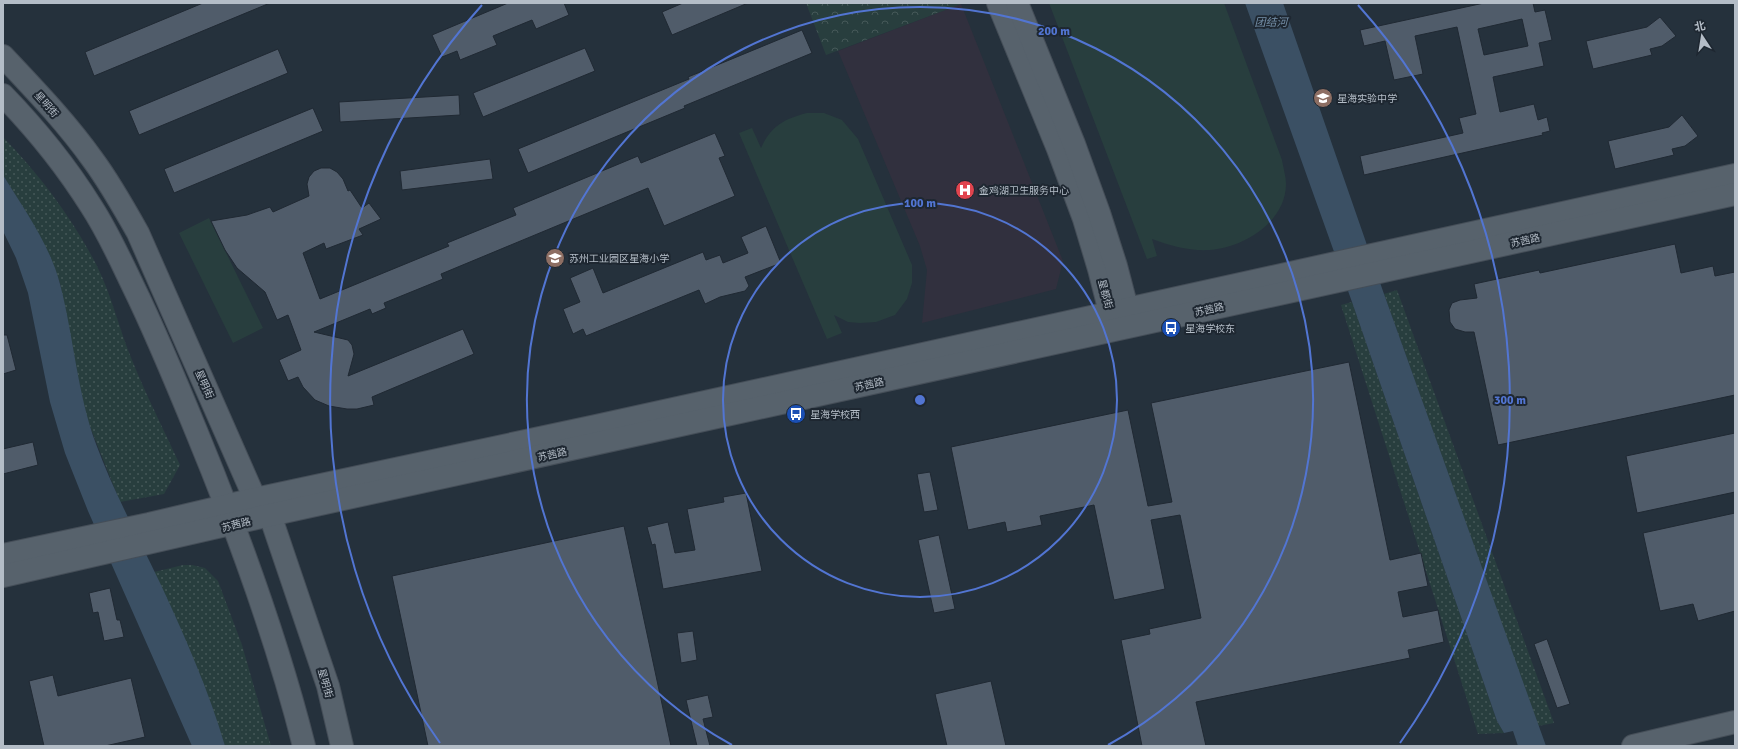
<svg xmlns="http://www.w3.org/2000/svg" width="1738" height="749" font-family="Signika,'Noto Sans SC',sans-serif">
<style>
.medical{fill:#31303e}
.grass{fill:url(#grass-dots)}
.park{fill:url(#park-crowns)}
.garden{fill:#283e3e}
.water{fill:#3b5064}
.building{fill:#505c6a;stroke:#202933;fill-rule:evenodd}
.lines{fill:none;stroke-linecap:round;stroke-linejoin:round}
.major-casing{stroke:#454e58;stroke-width:24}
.major{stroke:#57626c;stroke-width:22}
.ring{fill:none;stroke:#5275d2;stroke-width:2}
.labels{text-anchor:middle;stroke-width:4;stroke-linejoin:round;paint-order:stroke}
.poi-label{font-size:10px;fill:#b4bdc7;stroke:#1e2731;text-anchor:start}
.street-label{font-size:10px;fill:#b4bdc7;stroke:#1e2731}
.water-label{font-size:11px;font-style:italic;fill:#7691aa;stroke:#1e2731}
.centre{fill:#5275d2;stroke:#1e2731;stroke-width:2}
.ring-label{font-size:12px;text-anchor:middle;font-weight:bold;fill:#5275d2;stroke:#1e2731;stroke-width:4;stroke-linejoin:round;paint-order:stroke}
</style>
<defs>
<pattern id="grass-dots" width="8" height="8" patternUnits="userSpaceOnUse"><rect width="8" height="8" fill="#283e3e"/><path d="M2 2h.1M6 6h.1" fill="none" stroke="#455858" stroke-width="1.8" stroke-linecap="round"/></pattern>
<pattern id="park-crowns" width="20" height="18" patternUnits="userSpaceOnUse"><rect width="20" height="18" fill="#283e3e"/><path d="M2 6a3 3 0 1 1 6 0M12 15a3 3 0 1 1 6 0" fill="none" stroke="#455858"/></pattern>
</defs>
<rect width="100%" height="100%" fill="#25313c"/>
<!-- medical -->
<path class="medical" d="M961,4L1063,261L1056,289L922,323L927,270L920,246L838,51Z"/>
<!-- grass -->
<g class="grass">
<path d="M3,137C40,175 73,219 97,266C112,296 119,329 132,360C146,395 164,430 180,465L164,494L120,502L87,419L81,393L60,283L36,229L3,175Z"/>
<path d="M1397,290L1554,723L1538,726L1384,294Z"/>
<path d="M1352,302L1497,721L1504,733L1478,734L1341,305Z"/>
<path d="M183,565H192L205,568L218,581L242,645L271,746H225L207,694L154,572Z"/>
</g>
<!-- park -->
<path class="park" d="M806,3H964L826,55Z"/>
<!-- garden -->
<g class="garden">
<path d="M1049,3H1224L1282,160C1283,167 1286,176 1286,184C1286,222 1243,248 1209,250C1189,251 1171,246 1152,239L1157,256L1147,259Z"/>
<path d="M807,113H824L842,120L858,139L912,265V283L907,299L895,315L876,322L860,323L848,322L834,315L842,333L827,339L739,133L752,128L761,148C771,126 784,119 807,113Z"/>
<path d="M209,218L263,328L233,343L179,233Z"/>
</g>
<!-- water -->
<g class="water">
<path d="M1245,3H1283L1384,294L1546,746H1518L1513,731L1504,733L1497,721L1352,302Z"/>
<path d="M3,175C24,209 50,245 60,284C74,338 77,392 96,444C114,493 139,538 161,585C185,637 209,691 225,746H192L88,511L65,453L50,402L28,293L16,258L3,231Z"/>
</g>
<!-- building -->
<g class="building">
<path d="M203,3H270L94,76L85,52Z"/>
<path d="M508,3H564L569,15L536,29L532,20L493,36L497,45L460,60L457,51L442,57L432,35Z"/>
<path d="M683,3H748L672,35L662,12Z"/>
<path d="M1484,3H1533L1535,12L1545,10L1552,40L1539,43L1544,66L1493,77L1500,112L1534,104L1538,120L1547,117L1550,131L1542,133L1543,135L1364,175L1360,156L1463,133L1459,118L1476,114L1457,27L1415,36L1423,74L1394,80L1385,41L1364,46L1360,30ZM1522,19L1528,46L1484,55L1478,29Z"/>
<path d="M1660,17L1676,36L1662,46L1650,49L1652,55L1593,69L1586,41L1647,27Z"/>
<path d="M802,30L812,53L684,106L685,108L528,173L518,149L689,79L688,77Z"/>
<path d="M585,48L595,71L483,117L473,93Z"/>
<path d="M278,49L288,73L139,135L129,111Z"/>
<path d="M459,95L460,115L340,122L339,102Z"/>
<path d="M313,108L323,131L174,193L164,169Z"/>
<path d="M1682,115L1698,136L1685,146L1672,149L1674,155L1615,169L1608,141L1669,127Z"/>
<path d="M715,133L725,156L719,158L735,196L664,226L648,188L441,274L443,279L384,303L386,308L372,314L370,309L314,332L348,340L352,345L354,354L348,376L463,329L474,354L372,397L374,405L357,409H347L329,406L315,400L303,387L298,377L288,381L279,360L301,350L288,315L277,320L265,292L237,268L225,250L211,221L247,215L270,207L273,212L309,196L307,184L309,177L314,171L321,168H330L337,172L343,179L348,191L350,190L362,208L369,203L381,219L359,229L363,235L326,249L324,243L303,253L320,299L449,246L447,243L516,215L513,208L638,156L641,163Z"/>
<path d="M490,159L493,179L402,190L400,171Z"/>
<path d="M766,226L781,263L745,277L749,286L745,291L720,297L705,304L699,290L586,336L583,329L573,334L563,309L580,302L570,278L593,268L603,293L703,252L706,260L720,255L723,263L748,253L741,237Z"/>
<path d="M1675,244L1681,273L1713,266L1715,276L1735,272V395L1498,445L1474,332H1465L1455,329L1450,322L1449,310L1452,303L1460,300L1477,298L1474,284L1539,270L1540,273Z"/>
<path d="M3,335H7L16,370L3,374Z"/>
<path d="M1349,362L1390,560L1421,553L1428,586L1398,592L1403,617L1438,610L1444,642L1408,650L1410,658L1196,702L1206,746H1142L1121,640L1150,634L1149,629L1201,618L1180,515L1151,520L1165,589L1114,600L1094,505L1040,516L1042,525L1007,532L1005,522L968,530L951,447L1128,410L1148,506L1172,502L1151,403Z"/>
<path d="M1735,433V492L1637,513L1626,456Z"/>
<path d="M33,442L38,465L3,474V449Z"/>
<path d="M930,472L938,510L924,512L917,474Z"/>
<path d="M746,493L762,571L663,589L655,544L652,545L647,527L668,522L675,553L695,550L687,509L724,502L723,497Z"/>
<path d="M1735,513V611L1698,621L1693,604L1660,611L1643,533Z"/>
<path d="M624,526L671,746H428L392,576Z"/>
<path d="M939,535L955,609L934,613L918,540Z"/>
<path d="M110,588L117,620H120L124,637L104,641L98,612L93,613L89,593Z"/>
<path d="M693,631L697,660L681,663L677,633Z"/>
<path d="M1547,639L1570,704L1557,708L1534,644Z"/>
<path d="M53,675L58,696L131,678L145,737L105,746H44L29,681Z"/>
<path d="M991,681L1006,746H947L935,694Z"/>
<path d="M708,695L713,717L703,719L710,746H697L686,700Z"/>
</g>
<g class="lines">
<defs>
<g id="major">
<path d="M998,3L1058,149L1084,219L1099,269L1110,312L1119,324"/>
<path d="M1017,3L1074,144L1099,213L1116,266L1127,308L1124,323"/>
<path d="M3,56C34,89 66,122 93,160C110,183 124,208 138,233L255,499L270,515L328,686L342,746"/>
<path d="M3,95C36,129 66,166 91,206C108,232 120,259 133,286C157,335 177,384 197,433C239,535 277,639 304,746"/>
<path d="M3,555L149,524L255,499L596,426L1735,175"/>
<path d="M3,576L270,515L1735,194"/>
<path d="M1633,746L1735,722"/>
</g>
</defs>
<!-- major casing -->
<use href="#major" class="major-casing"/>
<!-- major -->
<use href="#major" class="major"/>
</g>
<!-- distance rings -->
<g class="ring">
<circle cx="920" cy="400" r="197"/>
<path d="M732 745A393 393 0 1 1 1108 745"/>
<path d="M440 743A590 590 0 0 1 482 5M1358 5A590 590 0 0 1 1400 743"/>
</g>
<!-- icons -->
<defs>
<symbol id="school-disc" viewBox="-11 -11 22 22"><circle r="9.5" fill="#8d6e63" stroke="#1e2731"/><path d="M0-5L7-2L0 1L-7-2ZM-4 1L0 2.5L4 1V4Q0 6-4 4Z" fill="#fff"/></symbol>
<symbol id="hospital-disc" viewBox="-11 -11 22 22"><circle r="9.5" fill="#e0444e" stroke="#1e2731"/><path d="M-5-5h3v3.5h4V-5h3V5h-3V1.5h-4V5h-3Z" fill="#fff"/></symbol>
<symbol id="bus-disc" viewBox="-11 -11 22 22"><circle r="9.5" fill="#1a4fb4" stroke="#1e2731"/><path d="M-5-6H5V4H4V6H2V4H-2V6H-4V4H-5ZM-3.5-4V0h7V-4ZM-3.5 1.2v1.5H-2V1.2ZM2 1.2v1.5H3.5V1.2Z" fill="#fff"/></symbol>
</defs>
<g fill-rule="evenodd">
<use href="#school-disc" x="1312" y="87" width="22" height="22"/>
<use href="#hospital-disc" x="954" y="179" width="22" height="22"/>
<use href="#school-disc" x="544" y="247" width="22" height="22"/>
<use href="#bus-disc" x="1160" y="317" width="22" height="22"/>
<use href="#bus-disc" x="785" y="403" width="22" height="22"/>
</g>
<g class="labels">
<!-- poi labels -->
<g class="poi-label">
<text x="1337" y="102">星海实验中学</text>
<text x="979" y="194">金鸡湖卫生服务中心</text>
<text x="569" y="262">苏州工业园区星海小学</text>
<text x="1185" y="332">星海学校东</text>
<text x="810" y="418">星海学校西</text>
</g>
<!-- street labels -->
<g class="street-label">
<text transform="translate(47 104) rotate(48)" y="4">星明街</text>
<text transform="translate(1525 240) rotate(-12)" y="4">苏茜路</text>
<text transform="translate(1106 294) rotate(75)" y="4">星都街</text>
<text transform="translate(1209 309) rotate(-12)" y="4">苏茜路</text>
<text transform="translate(205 384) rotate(66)" y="4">星明街</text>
<text transform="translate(869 384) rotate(-12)" y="4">苏茜路</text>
<text transform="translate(552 454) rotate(-12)" y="4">苏茜路</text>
<text transform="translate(236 524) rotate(-14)" y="4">苏茜路</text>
<text transform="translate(326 683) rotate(74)" y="4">星明街</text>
</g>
<!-- water labels -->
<g class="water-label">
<text x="1271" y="26">团结河</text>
</g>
</g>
<circle cx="920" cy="400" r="6" class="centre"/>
<g class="ring-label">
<text x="1054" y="35">200 m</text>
<text x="920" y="207">100 m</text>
<text x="1510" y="404">300 m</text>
</g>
<!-- border -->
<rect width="1738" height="749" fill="none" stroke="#b4bdc7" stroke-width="8"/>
<!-- north arrow -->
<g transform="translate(1702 36) rotate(348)" stroke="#1e2731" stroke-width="3" paint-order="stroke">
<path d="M0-3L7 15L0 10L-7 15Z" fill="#b4bdc7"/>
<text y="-6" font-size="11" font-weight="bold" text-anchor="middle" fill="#b4bdc7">北</text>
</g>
</svg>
